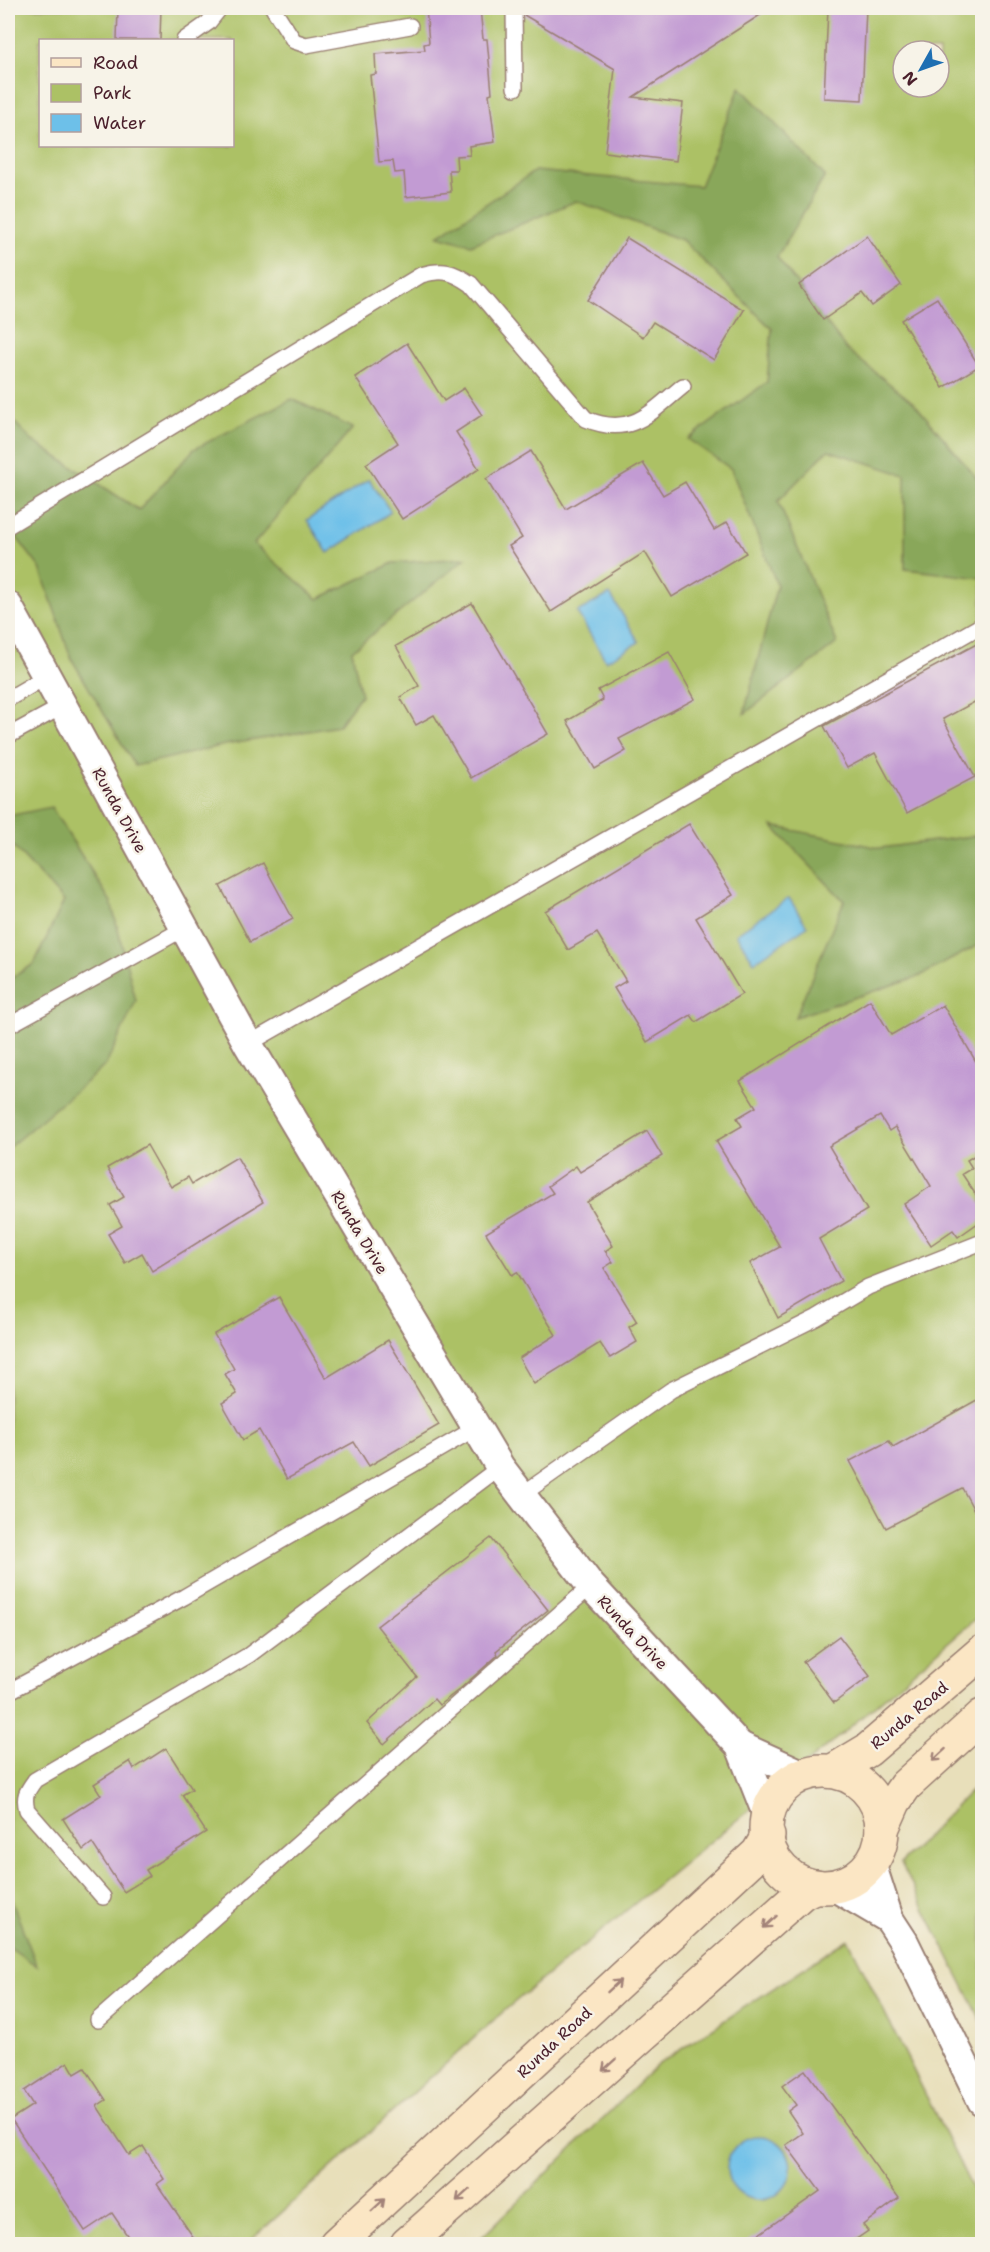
<svg xmlns="http://www.w3.org/2000/svg" width="990" height="2252" font-family="'Shantell Sans',sans-serif">
<style>
.green{fill:#acc165;stroke:#7b7048;stroke-width:1.5;fill-rule:evenodd}
.forest{fill:#89a75a;stroke:#6a6342;stroke-width:1.5}
.water{fill:#6dc0e9;stroke:#5c708a;stroke-width:1.5}
.building{fill:#c29bd3}
.lines{fill:none;stroke-linecap:round;stroke-linejoin:round}
.lane-casing{stroke:#997f72;stroke-width:18}
.street-casing{stroke:#997f72;stroke-width:32}
.secondary-casing{stroke:#997f72;stroke-width:36}
.lane{stroke:#fff;stroke-width:15}
.street{stroke:#fff;stroke-width:28}
.secondary{stroke:#fbe6c4;stroke-width:33}
.oneway{stroke:#a28278}
.labels{text-anchor:middle;stroke-width:5;stroke-linejoin:round;paint-order:stroke}
.street-label{font-size:16px;fill:#4a1f2b;stroke:#f7f3e8}
</style>
<rect width="100%" height="100%" fill="#f7f3e8"/>
<filter id="ink" filterUnits="userSpaceOnUse"><feTurbulence type="fractalNoise" baseFrequency=".0167" numOctaves="2"/><feDisplacementMap in="SourceGraphic" scale="12" xChannelSelector="R" yChannelSelector="G"/><feConvolveMatrix kernelMatrix="1 2 1 2 8 2 1 2 1" color-interpolation-filters="sRGB"/></filter>
<filter id="wash" filterUnits="userSpaceOnUse"><feTurbulence type="fractalNoise" baseFrequency=".008" numOctaves="4" result="noise"/><feDisplacementMap in="SourceGraphic" scale="24" xChannelSelector="R" yChannelSelector="G"/><feGaussianBlur stdDeviation="1.35" result="paint"/><feColorMatrix in="noise" values="0 0 0 0 0 0 0 0 0 0 0 0 0 0 0 0 0 1.4 0 .05"/><feComposite in="paint" operator="in"/></filter>
<g filter="url(#wash)">
<rect width="100%" height="100%" fill="#e8dfba"/>
<!-- green -->
<g class="green">
<path d="M8,8H982V1613L848,1729L505,2010L247,2244H8ZM40,40H232V146H40ZM903,51H939V87H903Z"/>
<path d="M982,1779V2022L901,1863Z"/>
<path d="M848,1939L982,2208V2244H475L657,2065Z"/>
</g>
<!-- forest -->
<g class="forest">
<path d="M740,87L825,176L777,257L846,349L915,404L982,484V578L905,569V475L828,450L778,501L837,643L744,714L777,585L731,469L688,439L767,382L772,329L682,240L576,201L471,245L438,236L535,171L700,186Z"/>
<path d="M292,399L353,428L254,544L318,599L393,563L466,558L352,651L361,695L338,726L225,745L135,766L71,658L40,568L8,526V415L31,440L139,510L194,449Z"/>
<path d="M51,807L111,902L136,1001L106,1065L8,1148V980L34,964L64,901L8,841V816Z"/>
<path d="M772,826L880,848L980,835L982,832V943L920,976L795,1017L844,901Z"/>
<path d="M8,1891L37,1966L8,1946Z"/>
</g>
<!-- water -->
<g class="water">
<path d="M369,479L391,512L328,553L307,520Z"/>
<path d="M610,594L639,642L606,661L577,612Z"/>
<path d="M789,898L807,926L754,962L736,934Z"/>
<circle cx="759" cy="2168" r="32"/>
</g>
<g id="blocks">
<!-- building -->
<g class="building">
<path d="M118,8H161L160,40H117Z"/>
<path d="M426,8H480L483,39H487L492,93L489,94L495,142L469,146L470,155L456,156L457,170H449L451,192L406,197L404,172L395,173L393,161L379,162L370,75L376,74L375,54L425,50L424,44L429,43Z"/>
<path d="M524,8H771L633,97L683,103L676,161L605,152L615,69L524,15Z"/>
<path d="M828,8H866L862,100L824,98Z"/>
<path d="M867,236L901,285L872,306L862,293L823,320L799,285Z"/>
<path d="M627,238L744,310L714,360L653,322L643,337L588,300Z"/>
<path d="M937,298L979,366L943,388L901,320Z"/>
<path d="M407,343L444,401L464,388L482,415L456,432L479,469L402,519L366,464L398,443L355,377Z"/>
<path d="M531,451L566,509L643,463L663,495L685,482L714,530L727,522L746,553L672,597L645,552L551,612L509,546L522,538L486,479Z"/>
<path d="M472,603L548,734L471,778L434,715L416,725L400,697L419,686L396,646Z"/>
<path d="M982,641V698L943,719L975,777L907,813L875,753L847,768L824,726Z"/>
<path d="M669,652L695,699L619,739L626,751L595,769L567,721L603,700L598,690Z"/>
<path d="M689,824L733,895L696,918L742,994L696,1022L691,1015L647,1042L614,988L626,981L597,933L568,950L545,911Z"/>
<path d="M263,863L293,919L250,942L220,886Z"/>
<path d="M870,1000L891,1035L943,1005L982,1072V1151L967,1160L972,1168L962,1174L982,1204V1220L958,1237L953,1230L931,1245L904,1204L931,1186L895,1127L889,1131L880,1116L829,1146L867,1210L819,1239L841,1281L778,1318L750,1263L780,1247L716,1141L742,1126L737,1118L756,1107L740,1081Z"/>
<path d="M647,1131L662,1156L587,1202L613,1246L605,1251L613,1262L604,1268L637,1322L629,1327L637,1342L610,1358L600,1343L534,1384L519,1358L556,1335L517,1272L512,1275L486,1233L553,1193L548,1186L576,1166L580,1172Z"/>
<path d="M147,1145L171,1187L188,1177L192,1184L237,1157L263,1202L152,1271L142,1253L125,1263L108,1234L122,1226L110,1205L124,1197L107,1168Z"/>
<path d="M279,1297L326,1378L388,1340L439,1425L369,1466L354,1442L287,1479L259,1430L243,1440L222,1403L237,1394L225,1374L234,1369L214,1334Z"/>
<path d="M982,1397V1525L962,1488L886,1528L850,1461L889,1441L893,1447Z"/>
<path d="M491,1538L548,1610L496,1651L498,1655L460,1689L439,1705L434,1699L384,1744L367,1723L417,1677L377,1626Z"/>
<path d="M839,1636L870,1676L834,1703L803,1662Z"/>
<path d="M166,1748L192,1789L182,1795L206,1832L146,1870L150,1876L124,1892L92,1843L83,1850L63,1819L101,1795L94,1784L130,1761L134,1769Z"/>
<path d="M68,2062L75,2074L85,2068L106,2100L97,2106L129,2155L143,2146L164,2179L157,2184L198,2244H133L112,2213L85,2231L11,2119L33,2105L24,2091Z"/>
<path d="M805,2070L899,2198L863,2225L868,2231L849,2244H745L820,2191L786,2145L803,2133L788,2111L796,2105L782,2086Z"/>
</g>
</g>
</g>
<g filter="url(#ink)">
<use href="#blocks" fill-opacity="0" stroke="#997f72" stroke-width="1.5"/>
<g class="lines">
<defs>
<g id="lane">
<path d="M273,8L294,41L306,45L410,26"/>
<path d="M514,8L515,88"/>
<path d="M184,40L208,23L220,8"/>
<path d="M8,526L421,275C443,269 452,271 471,284L586,419C631,438 650,413 683,386"/>
<path d="M8,699L47,676"/>
<path d="M8,736L63,706"/>
<path d="M8,1026L185,928"/>
<path d="M248,1044L982,625"/>
<path d="M520,1496L671,1390L816,1318L868,1287L982,1242"/>
<path d="M8,1692L184,1597L476,1428"/>
<path d="M103,1897L27,1810C23,1796 27,1791 35,1780L249,1655L500,1467"/>
<path d="M98,2020L591,1586"/>
</g>
<g id="street">
<path d="M8,606L248,1044L500,1467L591,1586L740,1746L768,1817"/>
<path d="M740,1746L804,1775"/>
<path d="M871,1863L889,1919"/>
<path d="M833,1886L889,1919L904,1942L982,2101"/>
</g>
<g id="secondary">
<path d="M833,1771L868,1750L982,1652"/>
<circle cx="824" cy="1829" r="58"/>
<path d="M882,1829L894,1802L905,1786L982,1716"/>
<path d="M336,2244L758,1853L768,1836"/>
<path d="M407,2244L802,1893L816,1886"/>
</g>
</defs>
<!-- lane casing -->
<use href="#lane" class="lane-casing"/>
<!-- street casing -->
<use href="#street" class="street-casing"/>
<!-- secondary casing -->
<use href="#secondary" class="secondary-casing"/>
<!-- lane -->
<use href="#lane" class="lane"/>
<!-- street -->
<use href="#street" class="street"/>
<!-- secondary -->
<use href="#secondary" class="secondary"/>
</g>
<!-- one-way arrows -->
<defs><path id="oneway-shaft" d="M-6 0H5M1.5-3L5.5 0L1.5 3" fill="none" stroke-width="1.6" stroke-linecap="round" stroke-linejoin="round" transform="scale(1.5)"/></defs>
<g class="oneway">
<use href="#oneway-shaft" transform="translate(939 1755) rotate(138)"/>
<use href="#oneway-shaft" transform="translate(770 1922) rotate(138)"/>
<use href="#oneway-shaft" transform="translate(614 1986) rotate(-43)"/>
<use href="#oneway-shaft" transform="translate(609 2065) rotate(138)"/>
<use href="#oneway-shaft" transform="translate(463 2195) rotate(138)"/>
<use href="#oneway-shaft" transform="translate(378 2205) rotate(-43)"/>
</g>
</g>
<g class="labels">
<!-- street labels -->
<g class="street-label">
<text transform="translate(120 810) rotate(61)" y="6">Runda Drive</text>
<text transform="translate(360 1232) rotate(59)" y="6">Runda Drive</text>
<text transform="translate(633 1632) rotate(47)" y="6">Runda Drive</text>
<text transform="translate(909 1715) rotate(-40)" y="6">Runda Road</text>
<text transform="translate(554 2042) rotate(-43)" y="6">Runda Road</text>
</g>
</g>
<!-- margin -->
<rect width="990" height="2252" fill="none" stroke="#f7f3e8" stroke-width="30"/>
<!-- legend -->
<rect x="39" y="39" width="195" height="108" fill="#f7f3e8" stroke="#b29e9c" stroke-width="1.5"/>
<rect x="51" y="58" width="30" height="9" fill="#fbe6c4" stroke="#b29e9c" stroke-width="1.5"/>
<text x="93" y="69" font-size="18" fill="#4a1f2b">Road</text>
<rect x="51" y="84" width="30" height="18" fill="#acc165" stroke="#b29e9c" stroke-width="1.5"/>
<text x="93" y="99" font-size="18" fill="#4a1f2b">Park</text>
<rect x="51" y="114" width="30" height="18" fill="#6dc0e9" stroke="#b29e9c" stroke-width="1.5"/>
<text x="93" y="129" font-size="18" fill="#4a1f2b">Water</text>
<!-- north arrow -->
<g transform="translate(921 69) rotate(230)"><circle r="28" fill="#f7f3e8" stroke="#b29e9c" stroke-width="1.5"/>
<path d="M0-4.5L10 22L0 15L-10 22Z" fill="#1f6fb2"/>
<text y="-9" font-size="16" font-weight="bold" text-anchor="middle" fill="#4a1f2b">N</text>
</g>
</svg>
